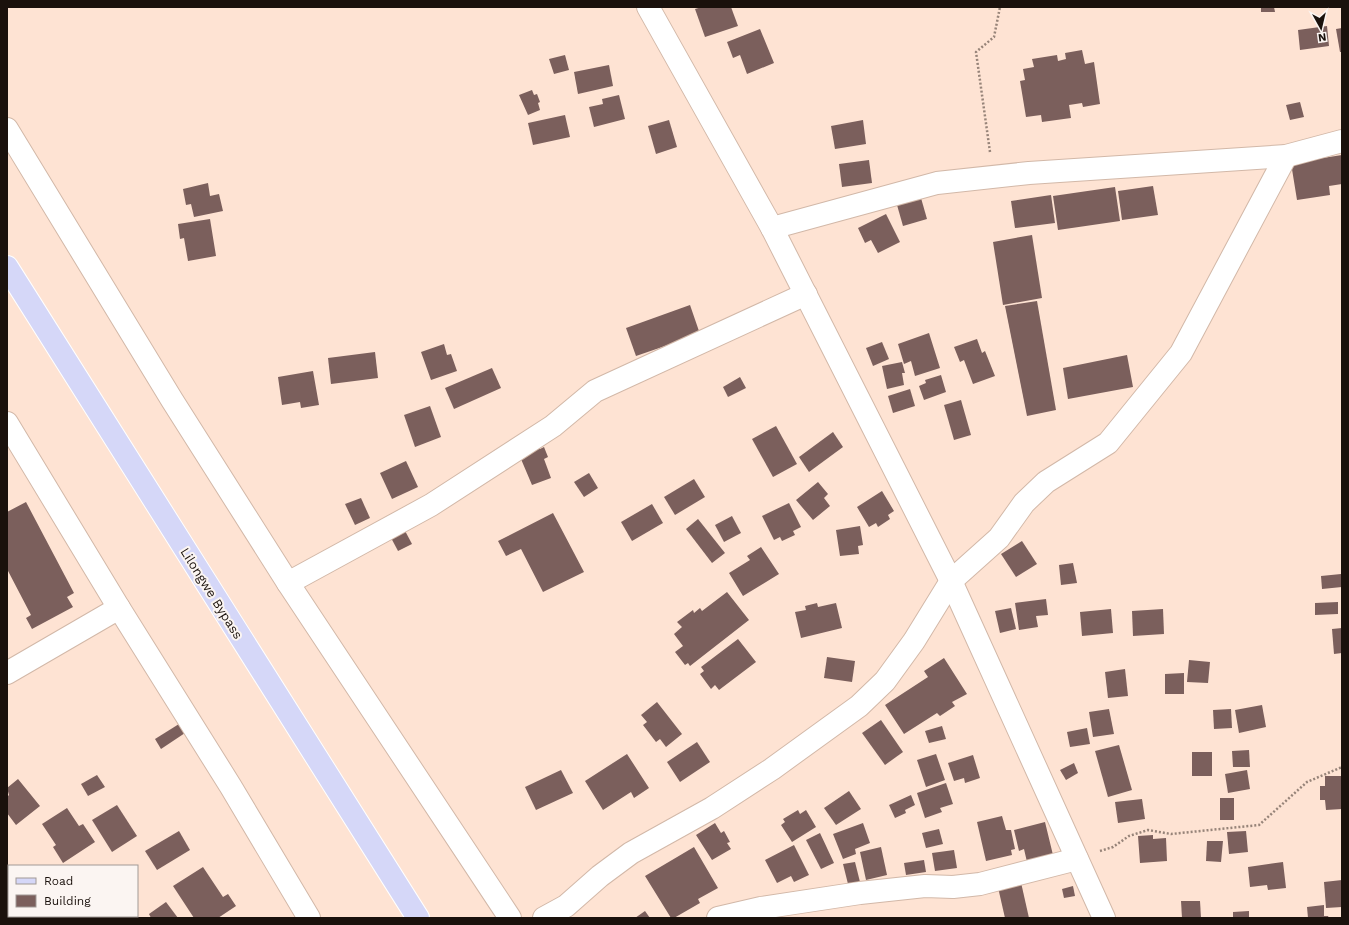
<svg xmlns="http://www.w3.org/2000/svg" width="1349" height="925" font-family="'Work Sans',sans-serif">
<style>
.building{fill:#7b5f5c}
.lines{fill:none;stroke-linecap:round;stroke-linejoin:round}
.minor-casing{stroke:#d2b8a8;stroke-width:24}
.primary-casing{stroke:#fff;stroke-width:24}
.path{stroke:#978479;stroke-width:2.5;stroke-dasharray:2 2;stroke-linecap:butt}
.minor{stroke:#fff;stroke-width:22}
.primary{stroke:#d5d7f8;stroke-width:22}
.labels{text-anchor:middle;stroke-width:4;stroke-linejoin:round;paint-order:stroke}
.street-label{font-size:13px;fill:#1a110c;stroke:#fbf5f2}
</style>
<rect width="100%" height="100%" fill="#fee3d3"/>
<!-- building -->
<g class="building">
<path d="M702,7H731L738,26L705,37L695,9Z"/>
<path d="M1261,7H1274L1275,12H1261Z"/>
<path d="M1327,26L1329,46L1300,50L1298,30Z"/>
<path d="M1342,28V52H1340L1336,29Z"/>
<path d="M760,29L774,63L747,74L740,55L733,58L727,42Z"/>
<path d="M1082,50L1085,64L1094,62L1100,104L1083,107L1082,103L1069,105L1071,118L1042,122L1041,115L1026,117L1020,81L1025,80L1023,69L1034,67L1032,59L1057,55L1058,61L1066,59L1065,53Z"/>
<path d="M565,55L569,70L554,74L549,59Z"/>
<path d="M609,65L613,86L578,94L574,72Z"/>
<path d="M532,90L534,95L537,94L540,102L538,103L540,110L528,115L519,95Z"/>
<path d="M619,95L625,119L594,127L589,107L603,104L602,99Z"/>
<path d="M1300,102L1304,117L1290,120L1286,105Z"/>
<path d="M565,115L570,137L533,145L528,123Z"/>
<path d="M669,120L677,147L656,154L648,126Z"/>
<path d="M863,120L866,144L835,149L831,126Z"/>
<path d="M1342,155V184L1329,186L1330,195L1297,200L1291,163Z"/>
<path d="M869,160L872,183L842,187L839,164Z"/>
<path d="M208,183L210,196L219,194L223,211L194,217L191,204L186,205L183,189Z"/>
<path d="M1153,186L1158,215L1122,220L1118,191Z"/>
<path d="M1115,187L1120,221L1058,230L1053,196Z"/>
<path d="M1051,195L1055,223L1015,228L1011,201Z"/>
<path d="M921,198L927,219L903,226L897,205Z"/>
<path d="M886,214L900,242L878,253L871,240L865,243L858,228Z"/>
<path d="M210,219L216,256L188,261L184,238L180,239L178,224Z"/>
<path d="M1032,235L1042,298L1003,305L993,242Z"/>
<path d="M1037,301L1056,410L1027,416L1005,306Z"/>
<path d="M690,305L700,334L636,356L626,328Z"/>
<path d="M929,333L940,368L915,376L911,361L904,364L898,344Z"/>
<path d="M977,339L982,353L985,351L995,376L973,384L964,360L960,362L954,347Z"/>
<path d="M882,342L889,359L873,366L866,348Z"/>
<path d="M444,344L447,355L451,354L457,371L431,380L421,352Z"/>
<path d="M375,352L378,378L331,384L328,358Z"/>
<path d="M1127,355L1133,387L1068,399L1063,368Z"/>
<path d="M902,362L905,373H902L904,385L887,389L882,366Z"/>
<path d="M492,368L501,388L454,409L445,388Z"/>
<path d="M313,371L319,405L301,408L300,402L282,405L278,377Z"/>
<path d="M941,375L946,392L924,400L919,386L926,383L925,380Z"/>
<path d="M740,377L746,388L728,397L723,387Z"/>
<path d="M910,389L915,406L893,413L888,396Z"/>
<path d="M961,400L971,435L954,440L944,405Z"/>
<path d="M430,406L441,437L415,447L404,415Z"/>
<path d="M776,426L797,464L773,477L752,439Z"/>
<path d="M833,432L843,447L809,472L799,457Z"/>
<path d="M538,444L540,449L544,447L548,457L544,459L551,478L532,485L518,452Z"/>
<path d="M406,461L418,487L392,499L380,473Z"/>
<path d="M589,473L598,488L584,497L574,482Z"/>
<path d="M694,479L705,497L675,515L664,497Z"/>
<path d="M818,482L828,494L824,498L830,506L813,520L796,500Z"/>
<path d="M882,491L894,511L888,515L890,519L878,527L876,523L869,527L857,507Z"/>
<path d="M361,498L370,518L355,525L345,504Z"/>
<path d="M26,502L74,593L67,597L73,607L32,629L26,618L31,615L7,569V512Z"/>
<path d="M789,503L801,527L793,531L795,535L782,541L780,537L774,540L762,516Z"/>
<path d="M652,504L663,523L632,541L621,522Z"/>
<path d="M553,513L584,572L543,592L521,549L506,556L498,541Z"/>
<path d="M732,516L741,533L724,542L715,525Z"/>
<path d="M698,519L725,553L712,563L686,529Z"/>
<path d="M860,526L863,545L858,546L859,554L840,556L836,530Z"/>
<path d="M403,527L412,544L398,551L389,534Z"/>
<path d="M1022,541L1037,564L1016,577L1001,554Z"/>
<path d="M761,547L779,574L743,596L729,573L750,560L747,556Z"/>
<path d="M1073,563L1077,583L1061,585L1059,565Z"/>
<path d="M1341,574L1342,587L1322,589L1321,576Z"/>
<path d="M727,592L749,620L690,666L688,663L685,665L675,652L683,646L674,634L682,627L677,622L693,610L694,613L700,608L702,611Z"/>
<path d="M1046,599L1048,615L1036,616L1038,627L1019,630L1015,603Z"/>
<path d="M1338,602V614L1315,615V603Z"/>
<path d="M817,603L818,607L836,603L842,628L801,638L795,612L806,610L805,606Z"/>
<path d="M1011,608L1016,629L1000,633L995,611Z"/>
<path d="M1111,609L1113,633L1082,636L1080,612Z"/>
<path d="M1163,609L1164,634L1133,636L1132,611Z"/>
<path d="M1342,628V653L1334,654L1332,629Z"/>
<path d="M738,639L756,662L719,690L715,685L711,689L700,674L704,671L701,667Z"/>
<path d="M827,657L855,661L852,682L824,678Z"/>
<path d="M944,658L967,694L952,702L955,706L940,716L937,713L904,734L885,705L928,677L924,671Z"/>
<path d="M1189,660L1210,662L1208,683L1187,682Z"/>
<path d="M1125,669L1128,696L1108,698L1105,672Z"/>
<path d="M1184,673V694H1165V674Z"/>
<path d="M657,702L682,734L666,747L660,739L656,742L643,725L647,722L641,715Z"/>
<path d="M1262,705L1266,727L1239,733L1235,710Z"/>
<path d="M1109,709L1114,734L1093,737L1089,712Z"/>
<path d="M1231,709L1232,728L1214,729L1213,710Z"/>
<path d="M881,720L903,752L885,765L862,733Z"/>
<path d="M179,724L185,733L161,749L155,739Z"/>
<path d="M942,726L946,739L929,743L925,731Z"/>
<path d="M1087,728L1090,744L1070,747L1067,732Z"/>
<path d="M697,742L710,762L680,782L667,762Z"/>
<path d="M1119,745L1132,790L1108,797L1095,751Z"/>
<path d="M1249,750L1250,767H1233L1232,751Z"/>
<rect x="1192" y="752" width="20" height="24"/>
<path d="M627,754L649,788L634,798L631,792L603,810L585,781Z"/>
<path d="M936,754L945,780L926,787L917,760Z"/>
<path d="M973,755L980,778L965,783L964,778L954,781L948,763Z"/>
<path d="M1074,763L1078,773L1066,780L1060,770Z"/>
<path d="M561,770L573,793L536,810L525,787Z"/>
<path d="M1247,770L1250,789L1228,793L1225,774Z"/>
<path d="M97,775L105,787L88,796L81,784Z"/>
<path d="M1325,776H1342V809L1326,810L1325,800H1320V786H1325Z"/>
<path d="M18,779L40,806L16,825L7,813V797L9,795L7,788Z"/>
<path d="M946,783L953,804L940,808L942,812L925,818L917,793Z"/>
<path d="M849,791L861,809L836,825L824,808Z"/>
<path d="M911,795L915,805L905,810L906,813L895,818L889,805Z"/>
<rect x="1220" y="798" width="14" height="22"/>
<path d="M1142,799L1145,819L1118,823L1115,802Z"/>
<path d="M117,805L137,836L112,852L92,820Z"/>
<path d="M67,808L79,826L83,824L95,842L63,863L53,847L56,845L42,824Z"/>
<path d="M798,810L800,814L806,810L816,827L792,842L781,825L785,822L783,819Z"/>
<path d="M1002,816L1006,830H1011L1015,849L1011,850L1012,855L986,861L977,822Z"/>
<path d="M1045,822L1053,855L1027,862L1024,849L1019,851L1014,830Z"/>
<path d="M715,823L721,833L724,831L730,842L727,843L731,849L712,860L696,835Z"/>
<path d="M863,823L870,843L855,849L856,854L843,859L833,834Z"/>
<path d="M939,829L943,844L926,848L922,833Z"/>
<path d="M179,831L190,850L157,870L145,851Z"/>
<path d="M1246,831L1248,852L1229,854L1227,832Z"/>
<path d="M820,833L834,863L821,869L806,840Z"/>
<path d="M1153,835V839L1166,838L1167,861L1140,863L1138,836Z"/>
<path d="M1207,841H1223L1221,862L1206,861Z"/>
<path d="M794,845L809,875L794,882L791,876L777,883L765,860Z"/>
<path d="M694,847L718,888L698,899L700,903L674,918H671L645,876Z"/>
<path d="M881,847L887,875L866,880L860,852Z"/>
<path d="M954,850L957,868L935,871L932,853Z"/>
<path d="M924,860L926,872L906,875L904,863Z"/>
<path d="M855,862L860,882L848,884L843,864Z"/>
<path d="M1283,862L1286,888L1268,890L1267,885L1250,887L1248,867Z"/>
<path d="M203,867L223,897L228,894L236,906L218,918H194L173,886Z"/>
<path d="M1020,878L1029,918H1005L997,883Z"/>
<path d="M1342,880V907L1326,908L1324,882Z"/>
<path d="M1073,886L1075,896L1064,898L1062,889Z"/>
<path d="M1181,901H1200L1201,918H1182Z"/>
<path d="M166,902L178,918H151L149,914Z"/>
<path d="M1324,905V916H1328L1329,918H1308L1307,907Z"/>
<path d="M645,911L650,918H635Z"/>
<path d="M1249,911V918H1233V912Z"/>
</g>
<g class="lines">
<defs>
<g id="minor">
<path d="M648,7L772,228L951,581L1104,918"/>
<path d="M7,129L172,400L288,583L510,918"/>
<path d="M772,228L937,183L1029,173L1286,156L1342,141"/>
<path d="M7,423L119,608L231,787L309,918"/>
<path d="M288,583L431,505L553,426L595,391L806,294"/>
<path d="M7,673L119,608"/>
<path d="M7,878L9,880"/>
<path d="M41,916L43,918"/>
<path d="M544,918L566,906L600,876L631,853L712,808L772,769L859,706L885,681L914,641L951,581L999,538L1024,503L1046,482L1108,443L1181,353L1286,156"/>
<path d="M718,918L761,908L860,893L925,886L953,887L980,884L1077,859"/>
</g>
<path id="primary" d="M7,267L418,918"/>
</defs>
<!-- minor casing -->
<use href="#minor" class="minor-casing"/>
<!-- primary casing -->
<use href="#primary" class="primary-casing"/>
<!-- path -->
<g class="path">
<path d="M990,152L976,52L994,37L1000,7"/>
<path d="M1100,851L1113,847L1129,836L1148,830L1171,834L1259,825L1307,782L1342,767"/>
</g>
<!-- minor -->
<use href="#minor" class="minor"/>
<!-- primary -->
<use href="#primary" class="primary"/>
</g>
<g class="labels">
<!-- street labels -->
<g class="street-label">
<text transform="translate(212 593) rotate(58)" y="5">Lilongwe Bypass</text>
</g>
</g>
<!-- border -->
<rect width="1349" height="925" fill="none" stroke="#1a110c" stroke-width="16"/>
<!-- legend -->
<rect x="8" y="865" width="130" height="52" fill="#fbf5f2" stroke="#a19a96"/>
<rect x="16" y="878" width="20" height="6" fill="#d5d7f8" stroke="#a19a96"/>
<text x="44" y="885" font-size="12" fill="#1a110c">Road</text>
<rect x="16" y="895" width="20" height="12" fill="#7b5f5c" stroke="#a19a96"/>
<text x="44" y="905" font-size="12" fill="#1a110c">Building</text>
<!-- north arrow -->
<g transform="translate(1321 28) rotate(172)" stroke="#fbf5f2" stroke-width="3" paint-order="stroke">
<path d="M0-3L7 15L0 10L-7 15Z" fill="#1a110c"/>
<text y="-6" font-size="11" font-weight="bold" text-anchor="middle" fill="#1a110c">N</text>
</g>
</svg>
